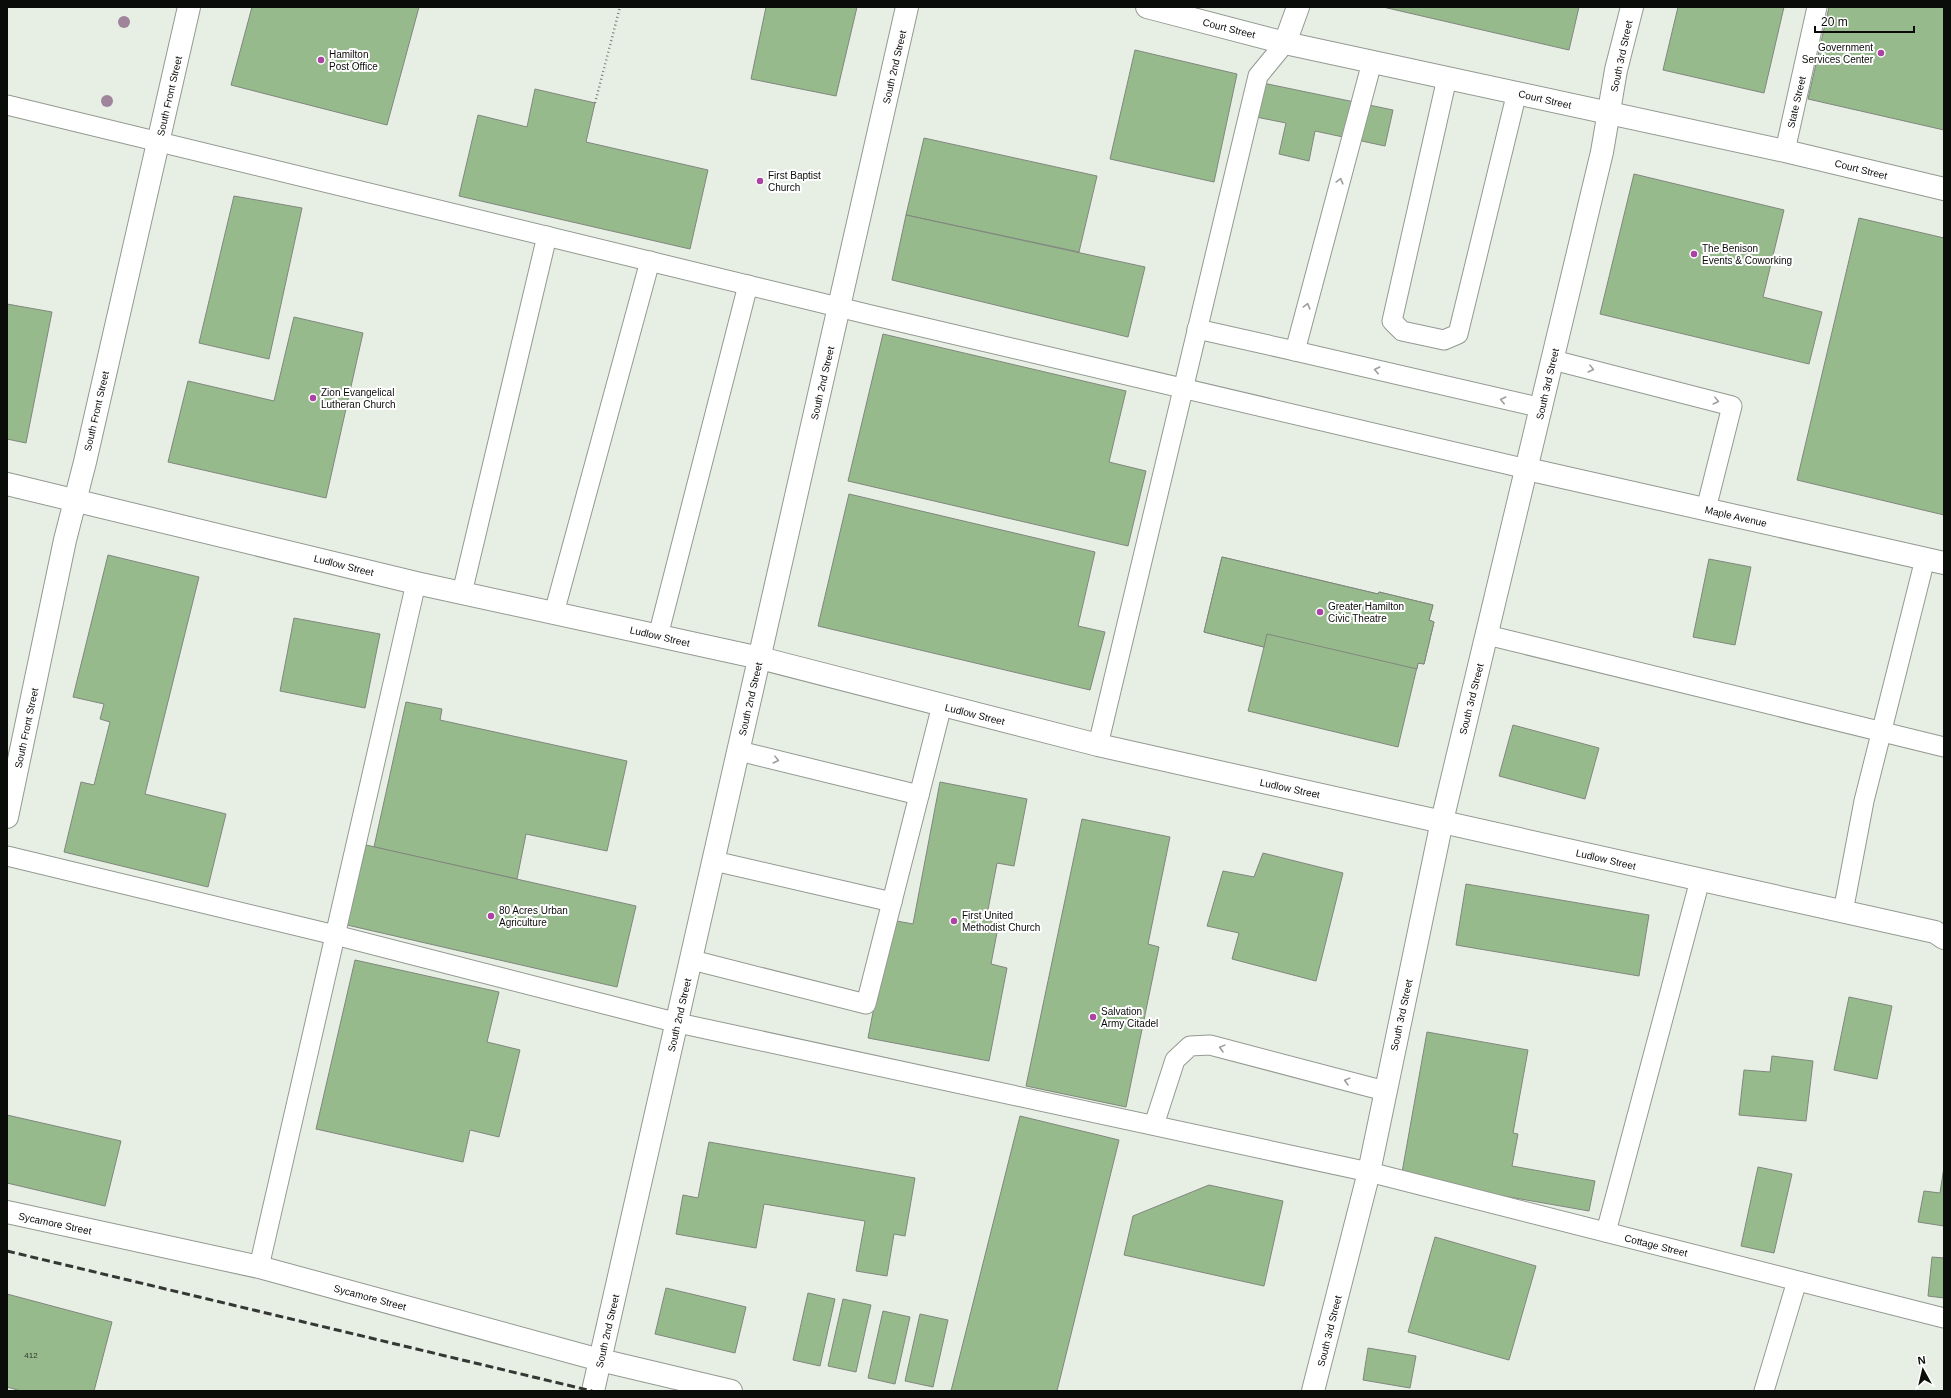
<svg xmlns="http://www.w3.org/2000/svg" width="1951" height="1398" font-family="Arial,sans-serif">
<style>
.building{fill:#97ba8c;stroke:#80877e}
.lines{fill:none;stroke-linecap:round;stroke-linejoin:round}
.service-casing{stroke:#939a91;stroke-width:21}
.pedestrian-casing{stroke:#939a91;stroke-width:24}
.minor-casing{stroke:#939a91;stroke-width:24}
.tertiary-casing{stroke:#939a91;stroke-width:24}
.path{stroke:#787c76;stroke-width:2.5;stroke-dasharray:1 3;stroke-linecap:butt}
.service{stroke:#fff;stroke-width:19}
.pedestrian{stroke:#fff;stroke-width:22}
.minor{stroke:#fff;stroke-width:22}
.tertiary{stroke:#fff;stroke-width:22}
.rail{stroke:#343733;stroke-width:3;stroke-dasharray:8 4;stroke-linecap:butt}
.tree{fill:#a0849c}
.oneway{stroke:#9d9e9d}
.poi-dot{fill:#ab42a4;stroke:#fff;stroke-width:1.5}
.labels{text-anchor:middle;stroke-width:4;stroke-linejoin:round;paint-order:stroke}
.number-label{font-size:8px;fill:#2d382a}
.street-label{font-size:10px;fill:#0a0c09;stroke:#fff}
.poi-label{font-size:10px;fill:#0a0c09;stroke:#fff;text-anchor:start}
</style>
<rect width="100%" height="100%" fill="#e7eee4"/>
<!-- building -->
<g class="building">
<path d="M252,7H419L387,125L231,85Z"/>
<path d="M766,7H857L836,96L751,79Z"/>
<path d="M1383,7H1579L1569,50Z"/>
<path d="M1678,7H1784L1764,93L1663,70Z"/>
<path d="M1829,7H1944V130L1808,99Z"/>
<path d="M1135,50L1237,74L1214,182L1110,159Z"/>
<path d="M1258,82L1393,110L1385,146L1315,131L1309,161L1279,154L1286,123L1251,116Z"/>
<path d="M535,89L595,103L586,142L708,170L690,249L459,196L478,115L527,127Z"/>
<path d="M924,138L1097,176L1079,252L906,215Z"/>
<path d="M1634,174L1784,210L1763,297L1822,312L1809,364L1600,314Z"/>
<path d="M234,196L302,208L269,359L199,343Z"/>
<path d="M906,215L1145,267L1128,337L892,280Z"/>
<path d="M1859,218L1944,238V515L1797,480Z"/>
<path d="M7,304L52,312L26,443L7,439Z"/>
<path d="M294,317L363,333L326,498L168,462L188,381L274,401Z"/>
<path d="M883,334L1126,391L1109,462L1146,471L1128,546L848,481Z"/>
<path d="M849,494L1095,552L1078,626L1105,632L1090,690L818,626Z"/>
<path d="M108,555L199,577L145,794L226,814L208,887L64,852L81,782L94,785L110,722L100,719L104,704L73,697Z"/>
<path d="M1222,557L1378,594L1379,592L1433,605L1429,620L1434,622L1424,664L1418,663L1398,747L1248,711L1264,647L1204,632Z"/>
<path d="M1222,557L1378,594L1379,592L1433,605L1429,620L1434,622L1424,664L1418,663L1417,669L1267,634L1264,647L1204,632Z"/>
<path d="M1709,559L1751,567L1735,645L1693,637Z"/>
<path d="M294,618L380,634L365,708L280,691Z"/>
<path d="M406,702L442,709L440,720L627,761L607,851L526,834L517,879L374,847Z"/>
<path d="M1513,725L1599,748L1585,799L1499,776Z"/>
<path d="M940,782L1027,799L1014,866L997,863L986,920L999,922L991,964L1007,968L989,1061L868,1038L891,920L913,924Z"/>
<path d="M1082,819L1170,837L1148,944L1159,947L1126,1107L1026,1086Z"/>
<path d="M366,845L636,906L617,987L347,925Z"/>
<path d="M1263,853L1343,873L1316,981L1232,959L1239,933L1207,926L1223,871L1254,877Z"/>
<path d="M1466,884L1649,915L1639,976L1456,945Z"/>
<path d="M355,960L499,992L487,1042L520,1050L499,1137L470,1130L463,1162L316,1129Z"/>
<path d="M1849,997L1892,1006L1877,1079L1834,1070Z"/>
<path d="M1427,1032L1528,1050L1513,1133L1518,1134L1512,1166L1595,1181L1589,1211L1401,1178Z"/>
<path d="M1772,1056L1813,1061L1806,1121L1739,1115L1744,1070L1770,1072Z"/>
<path d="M7,1115L121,1141L105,1206L7,1183Z"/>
<path d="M1020,1116L1119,1140L1057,1391H951Z"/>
<path d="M709,1142L915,1178L905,1236L894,1234L887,1276L856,1271L865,1221L764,1204L756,1248L676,1234L683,1195L698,1198Z"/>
<path d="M1758,1167L1792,1174L1774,1253L1741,1246Z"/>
<path d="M1944,1167V1226L1918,1222L1924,1191L1940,1193Z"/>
<path d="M1209,1185L1283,1201L1264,1286L1124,1255L1133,1216Z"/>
<path d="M1435,1237L1536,1266L1509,1360L1408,1332Z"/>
<path d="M1932,1257L1944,1258V1298L1928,1296Z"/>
<path d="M666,1288L746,1307L735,1353L655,1334Z"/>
<path d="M808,1293L835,1299L820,1366L793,1360Z"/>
<path d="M7,1294L112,1322L94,1391H21L7,1387Z"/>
<path d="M843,1299L871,1305L856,1372L828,1366Z"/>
<path d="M883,1311L910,1317L895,1384L868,1378Z"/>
<path d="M920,1314L948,1320L933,1387L905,1381Z"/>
<path d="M1368,1348L1416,1356L1410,1388L1363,1380Z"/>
</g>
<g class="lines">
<defs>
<g id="service">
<path d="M1372,62L1295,351L1542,408"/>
<path d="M1447,78L1392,321L1402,331L1444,340L1458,334L1517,92"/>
<path d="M7,105L871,315L1527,469"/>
<path d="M1785,151L1817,7"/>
<path d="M1197,329L1295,351"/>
<path d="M1553,360L1732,406L1706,509"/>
<path d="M462,593L547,236"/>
<path d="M554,613L650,261"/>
<path d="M1487,635L1944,747"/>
<path d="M658,636L748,285"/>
<path d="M1098,745L1258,76L1285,43"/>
<path d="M739,751L919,795"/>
<path d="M7,856L335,935L678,1023L1369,1172L1944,1318"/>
<path d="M714,861L892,902"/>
<path d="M1843,912L1864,801L1925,559"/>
<path d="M692,960L866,1004L942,705"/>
<path d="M1154,1125L1175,1060L1190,1046L1210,1045L1385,1091"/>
<path d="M1606,1232L1700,880"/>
<path d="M259,1267L416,583"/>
<path d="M1764,1391L1797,1281"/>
</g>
<path id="pedestrian" d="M1285,43L1298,7"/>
<g id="minor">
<path d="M1147,7L1285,43L1785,151L1944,189"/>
<path d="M1527,469L1944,563"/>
<path d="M7,484L416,583L760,658L1098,745L1935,932L1944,938"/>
<path d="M7,1212L259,1267L600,1360L731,1391"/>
<path d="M1313,1391L1369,1172L1442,821L1602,152L1616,70L1632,7"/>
</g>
<g id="tertiary">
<path d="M7,817L65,540L85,462L189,7"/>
<path d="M593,1391L907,7"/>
</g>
</defs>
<!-- service casing -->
<use href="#service" class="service-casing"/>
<!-- pedestrian casing -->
<use href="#pedestrian" class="pedestrian-casing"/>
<!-- minor casing -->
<use href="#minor" class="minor-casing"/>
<!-- tertiary casing -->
<use href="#tertiary" class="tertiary-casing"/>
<!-- path -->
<path class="path" d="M595,103L620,7"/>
<!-- service -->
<use href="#service" class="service"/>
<!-- pedestrian -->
<use href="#pedestrian" class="pedestrian"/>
<!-- minor -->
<use href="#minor" class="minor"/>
<!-- tertiary -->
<use href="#tertiary" class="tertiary"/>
<!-- rail -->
<path class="rail" d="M7,1251L592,1391"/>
</g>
<!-- trees -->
<g class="tree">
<circle cx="124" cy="22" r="6"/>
<circle cx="107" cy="101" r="6"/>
</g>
<!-- one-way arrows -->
<defs><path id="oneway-chevron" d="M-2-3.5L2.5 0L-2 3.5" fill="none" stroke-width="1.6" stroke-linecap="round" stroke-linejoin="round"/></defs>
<g class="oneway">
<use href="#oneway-chevron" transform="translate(1340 181) rotate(-75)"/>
<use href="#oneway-chevron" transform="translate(1307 306) rotate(-75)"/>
<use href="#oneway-chevron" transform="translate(1591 369) rotate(14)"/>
<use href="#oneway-chevron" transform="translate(1377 370) rotate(-167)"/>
<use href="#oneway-chevron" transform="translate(1503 400) rotate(-167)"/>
<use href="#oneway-chevron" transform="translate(1716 401) rotate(14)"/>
<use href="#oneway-chevron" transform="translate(776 760) rotate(14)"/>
<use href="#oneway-chevron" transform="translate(1222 1048) rotate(-165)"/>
<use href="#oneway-chevron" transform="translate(1347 1081) rotate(-165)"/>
</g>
<!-- markers -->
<g class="poi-dot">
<circle cx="1881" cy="53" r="4"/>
<circle cx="321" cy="60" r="4"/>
<circle cx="760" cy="181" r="4"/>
<circle cx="1694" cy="254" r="4"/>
<circle cx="313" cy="398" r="4"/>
<circle cx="1320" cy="612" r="4"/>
<circle cx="491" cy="916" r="4"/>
<circle cx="954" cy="921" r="4"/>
<circle cx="1093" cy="1017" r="4"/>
</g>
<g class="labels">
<!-- number labels -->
<g class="number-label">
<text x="31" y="1358">412</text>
</g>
<!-- street labels -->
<g class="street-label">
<text transform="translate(1229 28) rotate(14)" y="4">Court Street</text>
<text transform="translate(1621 56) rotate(-78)" y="4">South 3rd Street</text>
<text transform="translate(894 67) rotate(-77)" y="4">South 2nd Street</text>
<text transform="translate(169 96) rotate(-77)" y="4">South Front Street</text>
<text transform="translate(1545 99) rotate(13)" y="4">Court Street</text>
<text transform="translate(1796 102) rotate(-77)" y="4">State Street</text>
<text transform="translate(1861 169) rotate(14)" y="4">Court Street</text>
<text transform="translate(822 383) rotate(-77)" y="4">South 2nd Street</text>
<text transform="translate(1547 384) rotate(-77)" y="4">South 3rd Street</text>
<text transform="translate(96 411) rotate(-77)" y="4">South Front Street</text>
<text transform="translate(1736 516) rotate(13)" y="4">Maple Avenue</text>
<text transform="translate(344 565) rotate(14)" y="4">Ludlow Street</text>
<text transform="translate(660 636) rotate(13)" y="4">Ludlow Street</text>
<text transform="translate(750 699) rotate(-77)" y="4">South 2nd Street</text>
<text transform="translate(1471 699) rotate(-76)" y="4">South 3rd Street</text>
<text transform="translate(975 714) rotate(14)" y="4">Ludlow Street</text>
<text transform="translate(26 728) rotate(-78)" y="4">South Front Street</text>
<text transform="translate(1290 788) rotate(12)" y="4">Ludlow Street</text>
<text transform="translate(1606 859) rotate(13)" y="4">Ludlow Street</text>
<text transform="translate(679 1015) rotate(-77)" y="4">South 2nd Street</text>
<text transform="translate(1401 1015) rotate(-78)" y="4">South 3rd Street</text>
<text transform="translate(55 1223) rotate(12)" y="4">Sycamore Street</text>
<text transform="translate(1656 1245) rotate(14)" y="4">Cottage Street</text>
<text transform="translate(370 1297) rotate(15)" y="4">Sycamore Street</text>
<text transform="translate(607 1331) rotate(-77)" y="4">South 2nd Street</text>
<text transform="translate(1329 1331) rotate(-76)" y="4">South 3rd Street</text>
</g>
<!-- poi labels -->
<g class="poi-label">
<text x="1873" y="51" text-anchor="end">Government<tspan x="1873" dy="12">Services Center</tspan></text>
<text x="329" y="58">Hamilton<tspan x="329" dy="12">Post Office</tspan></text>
<text x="768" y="179">First Baptist<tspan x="768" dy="12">Church</tspan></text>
<text x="1702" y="252">The Benison<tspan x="1702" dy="12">Events &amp; Coworking</tspan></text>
<text x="321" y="396">Zion Evangelical<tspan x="321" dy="12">Lutheran Church</tspan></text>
<text x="1328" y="610">Greater Hamilton<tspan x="1328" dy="12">Civic Theatre</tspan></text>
<text x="499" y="914">80 Acres Urban<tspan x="499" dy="12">Agriculture</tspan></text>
<text x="962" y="919">First United<tspan x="962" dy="12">Methodist Church</tspan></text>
<text x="1101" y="1015">Salvation<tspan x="1101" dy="12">Army Citadel</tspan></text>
</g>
</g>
<!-- border -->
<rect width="1951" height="1398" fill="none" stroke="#0a0c09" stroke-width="16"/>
<!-- north arrow -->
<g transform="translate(1923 1370) rotate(352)" stroke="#ffffff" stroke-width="3" paint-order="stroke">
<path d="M0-3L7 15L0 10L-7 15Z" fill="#0a0c09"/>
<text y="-6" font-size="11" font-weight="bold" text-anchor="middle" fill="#0a0c09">N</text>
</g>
<!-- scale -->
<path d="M1815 26v6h99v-6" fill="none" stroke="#0a0c09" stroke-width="2"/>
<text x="1821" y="26" font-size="12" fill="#0a0c09" stroke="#ffffff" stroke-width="3" paint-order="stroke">20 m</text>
</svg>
